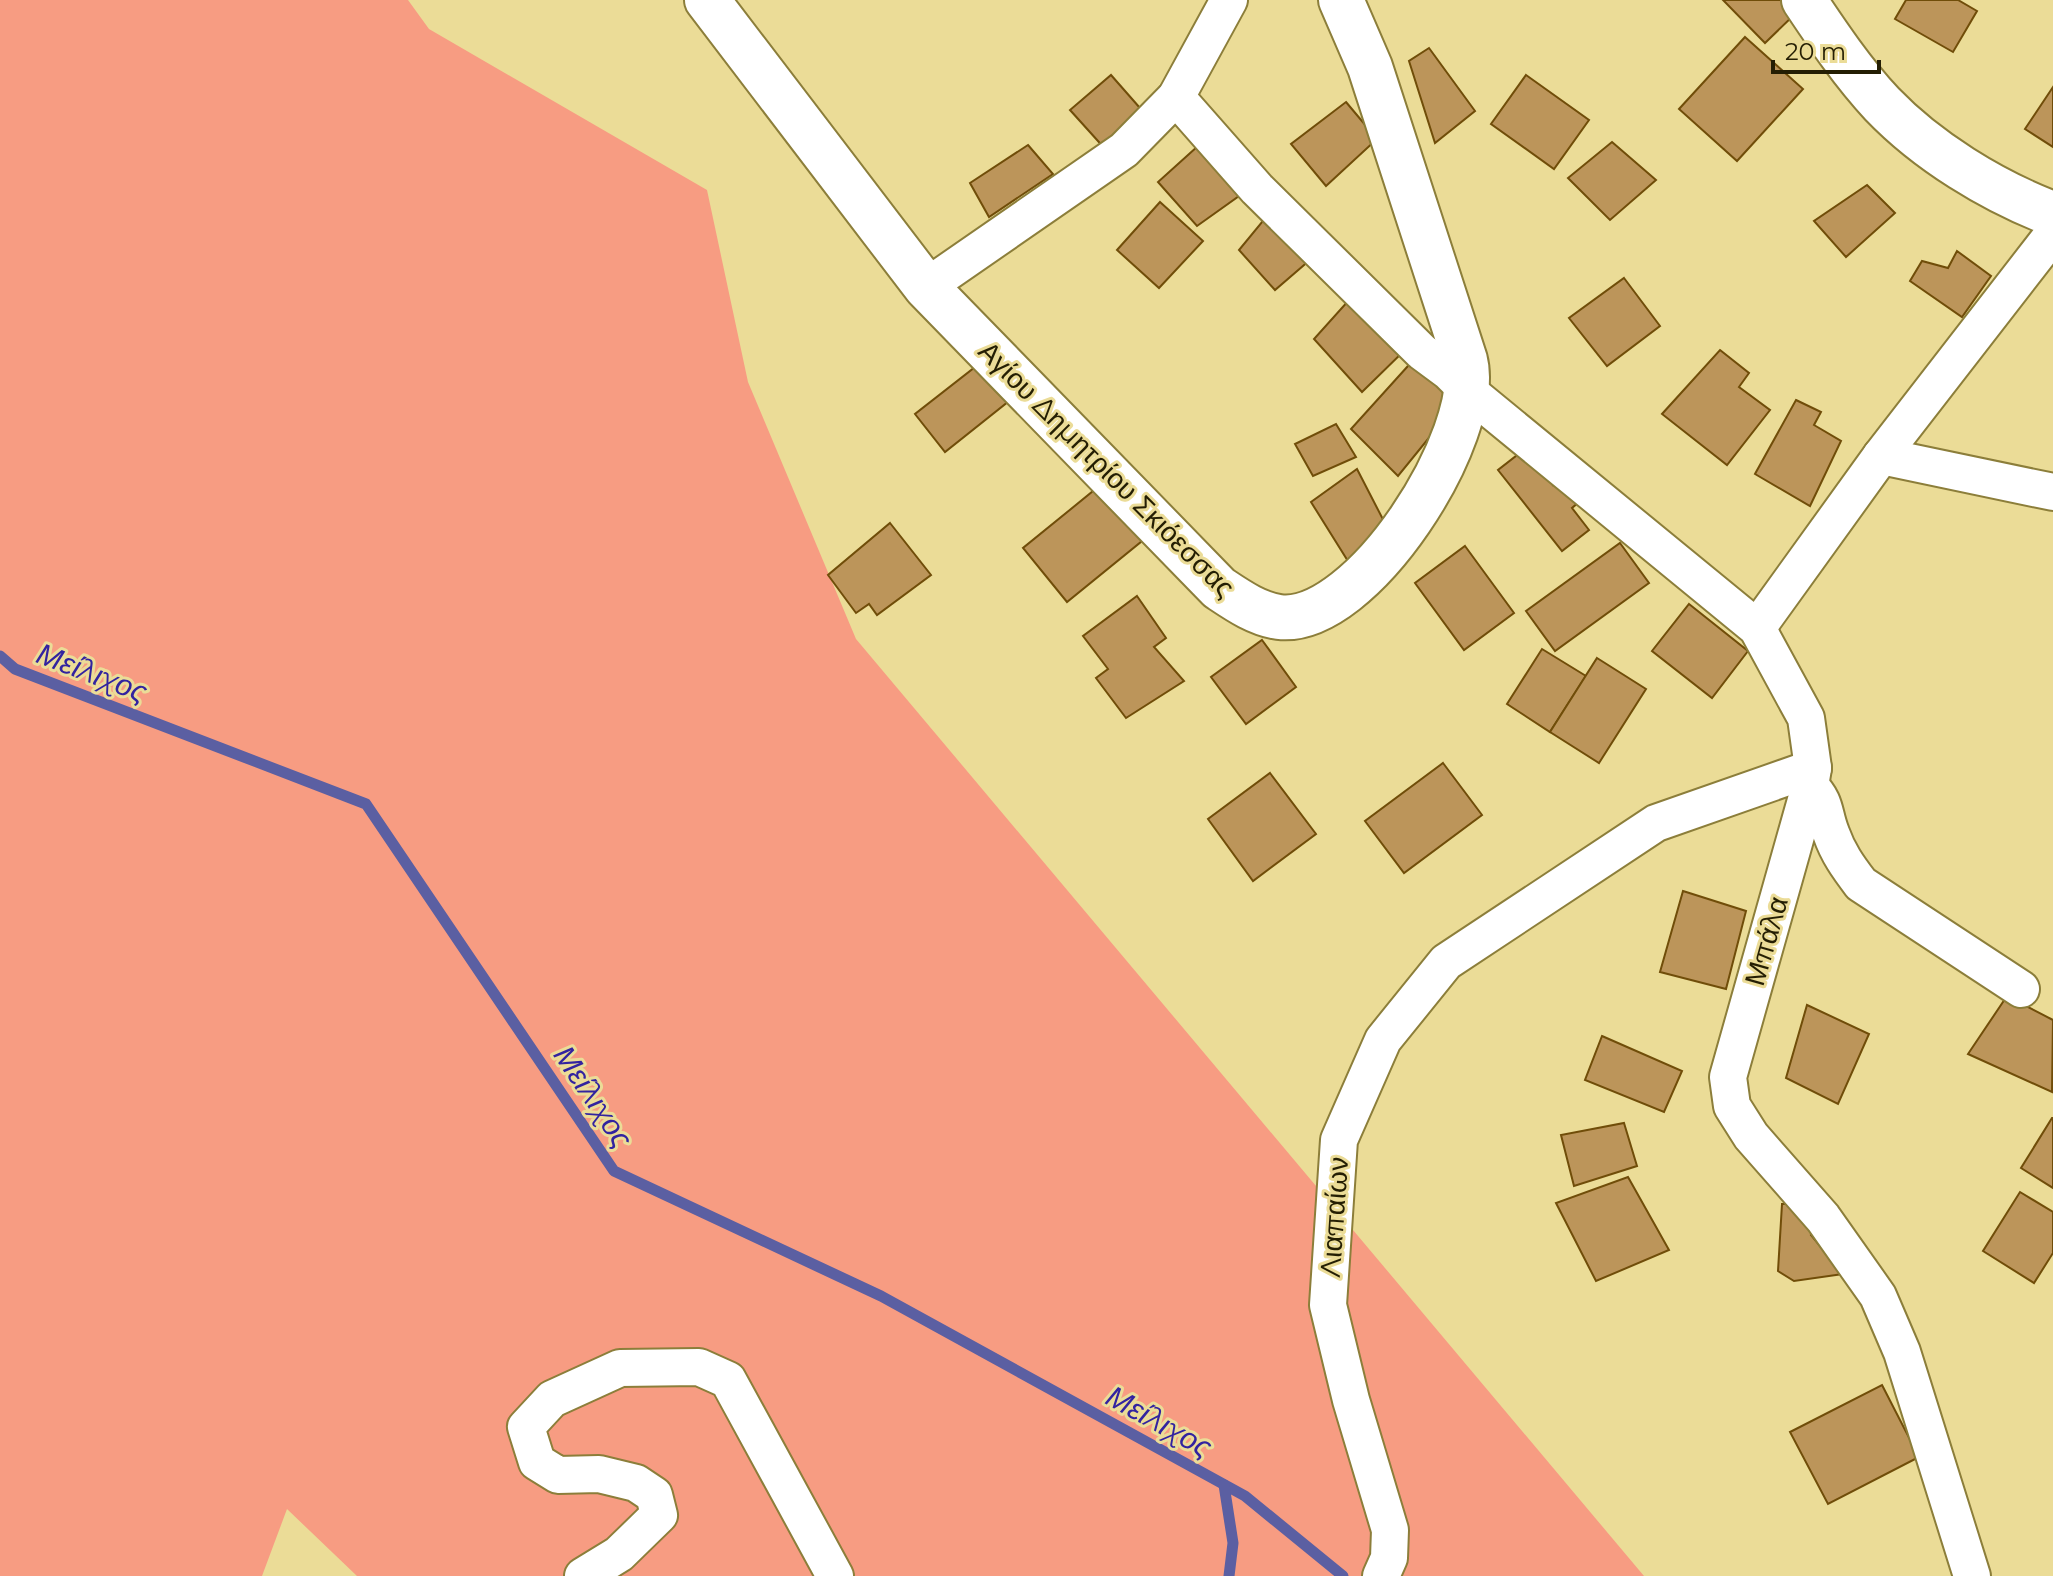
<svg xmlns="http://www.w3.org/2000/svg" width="2053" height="1576" font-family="Montserrat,sans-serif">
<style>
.green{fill:#f79c82}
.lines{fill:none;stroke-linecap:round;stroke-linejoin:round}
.stream{stroke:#5b5fa2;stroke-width:11}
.building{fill:#bc955a;stroke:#704d09;stroke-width:2}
.street-casing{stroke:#8c7e3a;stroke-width:40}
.secondary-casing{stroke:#8c7e3a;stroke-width:48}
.street{stroke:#fff;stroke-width:36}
.secondary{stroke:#fff;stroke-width:44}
.labels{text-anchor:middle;stroke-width:6;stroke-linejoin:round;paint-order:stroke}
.street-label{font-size:28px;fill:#241e03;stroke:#ebdc97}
.water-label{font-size:30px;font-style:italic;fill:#3223a0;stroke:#ebdc97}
</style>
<rect width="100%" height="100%" fill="#ebdc97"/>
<!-- green -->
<path class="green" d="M0,0H408L429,29L707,190L748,382L856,639L1644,1576H357L287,1509L262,1576H0Z"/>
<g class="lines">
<!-- stream -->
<g class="stream">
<path d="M0,656L15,669L366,804L614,1171L881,1296L1245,1496L1343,1576"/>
<path d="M1224,1485L1233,1543L1229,1576"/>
</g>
</g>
<!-- building -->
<g class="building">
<path d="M1723,0H1781L1795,14L1765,43Z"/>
<path d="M1906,0H1958L1977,11L1953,52L1895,19Z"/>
<path d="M1745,37L1803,89L1737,161L1679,109Z"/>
<path d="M1429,48L1475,111L1435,143L1409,61Z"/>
<path d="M1111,75L1147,116L1107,151L1070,110Z"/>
<path d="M1526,75L1589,120L1554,169L1491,124Z"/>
<path d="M2053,87V147L2025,129Z"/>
<path d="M1346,102L1377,139L1326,186L1291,144Z"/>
<path d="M1612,142L1656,180L1610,220L1568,178Z"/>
<path d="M1028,145L1053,174L989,217L970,183Z"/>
<path d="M1198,146L1239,196L1197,226L1158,182Z"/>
<path d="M1867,185L1895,213L1846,257L1814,221Z"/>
<path d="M1160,202L1203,241L1159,288L1117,250Z"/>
<path d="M1272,210L1318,253L1275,290L1239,250Z"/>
<path d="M1957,251L1991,276L1962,317L1910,281L1922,261L1948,268Z"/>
<path d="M1624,278L1660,326L1607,366L1569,318Z"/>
<path d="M1358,290L1408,347L1362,392L1314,339Z"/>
<path d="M1720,350L1749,373L1739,387L1770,410L1727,465L1662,414Z"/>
<path d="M1417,356L1463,396L1398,476L1351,429Z"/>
<path d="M979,364L1009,401L945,452L915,414Z"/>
<path d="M1796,400L1821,412L1814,425L1841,441L1810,506L1755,474Z"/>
<path d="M1336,424L1356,457L1313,476L1295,444Z"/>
<path d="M1525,449L1553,485L1561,479L1579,502L1572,508L1589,530L1562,551L1498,470Z"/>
<path d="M1357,469L1390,533L1351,566L1311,502Z"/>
<path d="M1098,487L1142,541L1067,602L1023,548Z"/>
<path d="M890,523L931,575L877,615L869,604L856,613L828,575Z"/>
<path d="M1620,543L1649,583L1555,651L1526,611Z"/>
<path d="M1465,546L1514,613L1464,650L1415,583Z"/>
<path d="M1137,596L1166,638L1154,647L1184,681L1126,718L1096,678L1108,669L1083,636Z"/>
<path d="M1689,604L1748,651L1712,698L1652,651Z"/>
<path d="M1262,640L1296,687L1246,724L1211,677Z"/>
<path d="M1542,649L1586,676L1550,732L1507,704Z"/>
<path d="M1597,658L1646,689L1599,763L1550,732Z"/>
<path d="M1443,763L1482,815L1404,873L1365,821Z"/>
<path d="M1270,773L1316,834L1253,881L1208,819Z"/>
<path d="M1683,891L1746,911L1726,989L1660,972Z"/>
<path d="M2007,996L2053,1020L2052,1092L1968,1054Z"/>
<path d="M1807,1005L1869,1034L1838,1104L1786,1078Z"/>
<path d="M1602,1036L1682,1071L1664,1112L1585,1080Z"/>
<path d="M2052,1118H2053V1188L2021,1168Z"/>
<path d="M1624,1123L1637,1166L1574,1186L1561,1135Z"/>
<path d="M1628,1177L1669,1250L1596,1281L1556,1203Z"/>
<path d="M2020,1192L2053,1212V1253L2034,1283L1983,1251Z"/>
<path d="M1801,1203L1820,1224L1811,1235L1843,1274L1794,1281L1778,1271L1782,1204Z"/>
<path d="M1882,1385L1919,1457L1828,1504L1790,1432Z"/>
</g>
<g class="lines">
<defs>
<g id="street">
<path d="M1176,97L1257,189L1422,352L1449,372L1468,391L1757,628L1806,718L1813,768L1810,786L1728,1077L1732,1106L1751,1136L1823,1218L1878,1296L1902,1352L1972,1576"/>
<path d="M926,287L1124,150L1176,97L1229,0"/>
<path d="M1881,456L2053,492"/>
<path d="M1757,628L1881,456L2053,234"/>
<path d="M1810,786C1827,803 1823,813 1831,833C1838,853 1848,867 1861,884L2021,989"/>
<path d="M583,1576L619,1554L659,1515L654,1495L636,1483L599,1474L558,1475L537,1462L526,1427L552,1399L620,1368L699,1367L728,1380L835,1576"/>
<path d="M1381,1576L1389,1558L1390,1530L1351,1400L1328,1305L1339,1140L1383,1040L1446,962L1656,823L1813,768"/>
</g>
<g id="secondary">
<path d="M707,0L926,287L1219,588C1237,600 1257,614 1279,617C1362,627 1484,433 1465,360L1370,67L1341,0"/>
<path d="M1804,0C1828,36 1853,73 1882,104C1927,151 1992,191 2053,214"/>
</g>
</defs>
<!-- street casing -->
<use href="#street" class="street-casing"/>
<!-- secondary casing -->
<use href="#secondary" class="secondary-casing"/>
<!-- street -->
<use href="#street" class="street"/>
<!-- secondary -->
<use href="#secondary" class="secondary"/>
</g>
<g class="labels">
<!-- street labels -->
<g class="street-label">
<text transform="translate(1107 469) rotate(45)" y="10">Αγίου Δημητρίου Σκιόεσσας</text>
<text transform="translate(1766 941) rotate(-74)" y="10">Μπάλα</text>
<text transform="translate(1334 1217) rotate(-86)" y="10">Λιαπαίων</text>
</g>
<!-- water labels -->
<g class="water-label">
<text transform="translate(92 673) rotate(21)" y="10">Μείλιχος</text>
<text transform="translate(593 1097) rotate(56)" y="10">Μείλιχος</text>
<text transform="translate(1159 1422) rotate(29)" y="10">Μείλιχος</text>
</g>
</g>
<!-- scale -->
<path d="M1773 60v12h106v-12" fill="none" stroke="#241e03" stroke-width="4"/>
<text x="1785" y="60" font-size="24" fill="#241e03" stroke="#ebdc97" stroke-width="6" paint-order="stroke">20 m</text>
</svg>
